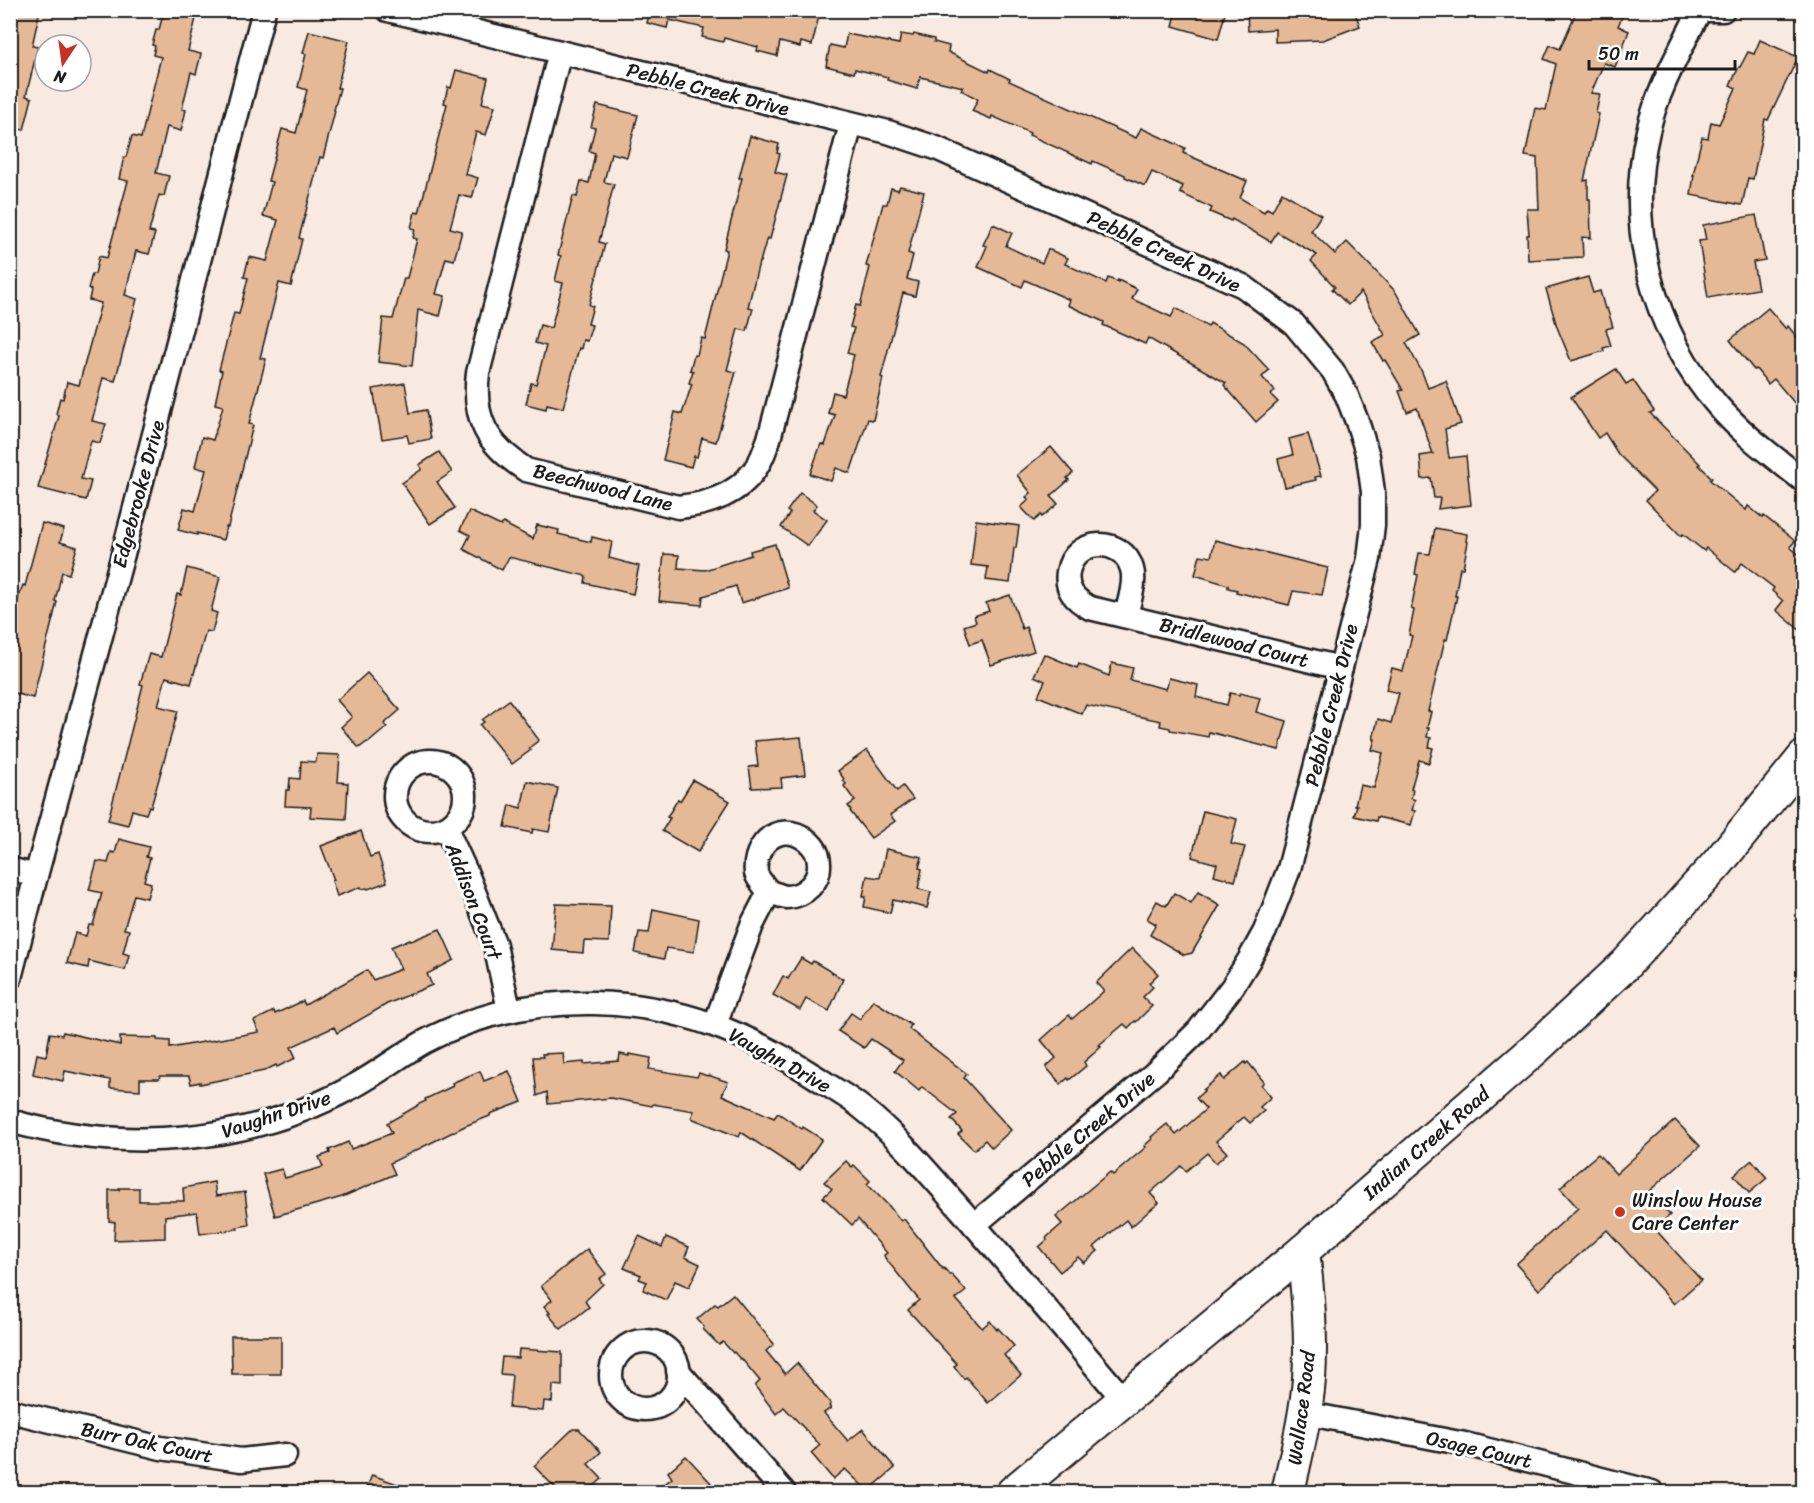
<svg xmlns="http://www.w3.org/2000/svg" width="1814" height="1503" font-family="Sriracha,sans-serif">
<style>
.building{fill:#e6b996;stroke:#1c1c1c;stroke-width:1.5}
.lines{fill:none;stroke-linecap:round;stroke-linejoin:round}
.street-casing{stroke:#1c1c1c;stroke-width:27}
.secondary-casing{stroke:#1c1c1c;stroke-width:36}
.street{stroke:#fff;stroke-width:22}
.secondary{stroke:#fff;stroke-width:32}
.poi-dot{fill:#c8321e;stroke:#fff;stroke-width:2}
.labels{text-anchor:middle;stroke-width:6;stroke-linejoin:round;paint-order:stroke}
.street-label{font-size:20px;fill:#1c1c1c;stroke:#fff}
.poi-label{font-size:20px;fill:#1c1c1c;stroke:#fff;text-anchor:start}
</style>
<rect width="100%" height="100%" fill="#f8eae0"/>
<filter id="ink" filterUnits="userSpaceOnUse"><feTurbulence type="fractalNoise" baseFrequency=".0167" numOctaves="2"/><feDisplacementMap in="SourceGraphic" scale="12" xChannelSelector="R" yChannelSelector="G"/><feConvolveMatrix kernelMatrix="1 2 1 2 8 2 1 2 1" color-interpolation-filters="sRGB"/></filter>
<g filter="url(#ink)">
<!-- building -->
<g class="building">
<path d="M10,10H40L32,46L38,47L26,96L32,98L24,130L18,129L16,136H10Z"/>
<path d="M164,10H198L188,51L201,54L196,74L191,72L182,109L186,110L181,131L167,127L156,173L169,176L164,196L159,195L149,232L155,233L149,254L136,251L125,295L137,299L115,381L103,378L92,421L106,424L100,443L91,441L81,479L91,481L86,500L38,488L59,416L56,414L60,398L63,399L67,382L79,385L101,303L89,300L91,290L88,289L92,274H95L99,256L107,258L128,181L119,179L124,157H126L132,136L141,138L161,57L153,55L155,46L152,45L156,30H159Z"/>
<path d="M650,10H747L769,16L771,10H794L819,16L812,45L801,42L800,47L780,42L777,56L757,51L758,47L724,38L723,42L702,37L704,28L669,20L667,28L647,23Z"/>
<path d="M1177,10H1226L1218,39L1173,26Z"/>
<path d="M1247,10H1354L1360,26L1323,40L1275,42V29L1248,31Z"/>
<path d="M1577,10H1625L1618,26L1629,31L1615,67L1604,63L1591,93L1600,94L1596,113L1599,114L1584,181L1588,180V199H1590L1591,238L1582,237L1583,257L1528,260L1527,235H1529L1527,209H1539L1537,158L1525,156L1535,108L1546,110L1556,64L1544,59L1550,45L1560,49Z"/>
<path d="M309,31L349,41L337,88H340L334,110L335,111L323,158L320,157L299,238L302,239L291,286L279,283L260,358L266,359L249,424L253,425L228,527H226L223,540L197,533V535L178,530L184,508L195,511L206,470L195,467L202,437L213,440L223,406L215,404L222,371L219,370L234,313L239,314L248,278L244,277L249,257L267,261L278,220L263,216L272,182L268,181L282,129L296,133L307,90L298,87L306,54L303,53Z"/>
<path d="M847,34L899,44L901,34L913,36L914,34L934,39V42L949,46L948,52L989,72L990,69L1010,79L1009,81L1136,138L1141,128L1185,148L1183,153L1247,181L1240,198L1264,212L1267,208L1272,211L1282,192L1321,215L1311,231L1335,254L1347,242L1395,291L1420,335L1406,343L1422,372L1428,388L1446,381L1461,424L1445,429L1449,458L1466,456L1471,505L1438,509L1440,498H1434L1431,478L1422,479L1420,456L1433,454L1417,408L1407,412L1399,391L1403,390L1385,360L1383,361L1372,342L1385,335L1361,292L1348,305L1332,289L1335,287L1311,261L1317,255L1277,232L1271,242L1232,219L1231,221L1210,212L1212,208L1180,193L1183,186L1152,172L1145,186L1125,177V175L1093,161L1092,164L1029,135L1030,133L992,116L991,119L972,111L978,99L961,90L963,87L920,77L917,89L887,80L888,77L855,69L854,73L826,66L830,45L844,48Z"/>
<path d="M1760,40L1798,57L1768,120L1765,119L1753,179L1748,178L1742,205L1691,195L1694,175H1693L1702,137L1708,138L1711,122L1719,124L1736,88L1730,85L1739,67H1740L1748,52L1754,54Z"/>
<path d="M456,70L488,78L482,103L495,106L486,135L476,132L465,174L478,178L472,198L459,195L450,228L462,231L454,260L446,258L436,294L445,296L440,316L418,310L412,366L378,362L383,318L393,319L404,278H407L417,239L413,238L415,229L411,228L415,212L419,213L447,104L444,103L448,87L451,88Z"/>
<path d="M597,105L638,115L627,157L611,153L604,182L614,184L599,242L605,244L589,305L593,306L588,324L592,325L587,341L583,340L581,349L579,348L563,408L547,404L546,409L526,404L531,383L536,384L546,346L535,343L540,325L551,328L563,283L555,281L561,256L558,255L573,196L577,197L581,181L589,183L595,153L589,151L595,128L591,127Z"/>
<path d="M750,136L779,144L777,153L780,154L775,172L787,175L770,239L767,238L760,262H759L748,307L753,308L747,331L738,329L727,370L736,372L716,442L702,438L697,457L694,456L691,467L663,460L675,412L682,414L692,384L689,383L693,371L690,370L694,355H697L701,338L705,339L727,250L724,249L742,178H739Z"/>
<path d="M900,186L924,192L908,253L913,255L907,279L918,282L915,296L903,293L881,377L883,378L873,420L868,419L850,473L836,468L831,481L810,474L821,444L825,445L835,415L828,413L833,392L843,395L854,355L847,353L854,328L850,327L856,305L860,306L870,267L866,266L883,204H887L891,188L898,190Z"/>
<path d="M1756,215L1765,260L1753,262L1758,289L1708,298L1699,241L1706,240L1703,225Z"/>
<path d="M993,224L1012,233L1006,246L1042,263L1048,249L1068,258L1065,264L1106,283L1108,278L1118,282V280L1137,289L1132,299L1171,317L1176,308L1208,327L1210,323L1244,343L1269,370L1262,377L1275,391L1271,395L1278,402L1256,422L1224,385L1226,383L1148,338L1145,344L1103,325L1104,322L1068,305L1070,300L1025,280L1022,287L978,267L987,246L983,245Z"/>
<path d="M1588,277L1593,293L1600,291L1605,309L1607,308L1613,327L1606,329L1611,346L1603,348L1604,351L1571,361L1557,327L1546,289Z"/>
<path d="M1768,308L1786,329L1788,326L1803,345V413L1774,379L1768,384L1756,369L1754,370L1730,340Z"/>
<path d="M1616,369L1626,384L1633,380L1654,411L1650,413L1700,464L1699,465L1712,478L1710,480L1746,510L1748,506L1763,518L1764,516L1795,541L1790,547L1803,558V633L1776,610L1783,601L1772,591L1774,588L1742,563L1735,572L1706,548L1704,551L1683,534L1681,536L1646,500L1655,491L1618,454L1605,433L1598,438L1571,397Z"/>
<path d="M405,383L410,413L426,410L431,439L409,443L407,435L382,439L373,389Z"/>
<path d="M1308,434L1321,476L1315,477L1316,480L1285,487L1278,459L1293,455L1289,439Z"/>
<path d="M1051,447L1073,473L1067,478L1069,480L1051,496L1058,504L1042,517L1041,515L1034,521L1021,507L1029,500L1026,497L1031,493L1017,475Z"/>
<path d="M439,452L452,472L437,482L455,508L430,524L402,483L422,469L419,465Z"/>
<path d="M800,493L817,505L813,510L827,520L808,546L781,527L790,513L787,511Z"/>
<path d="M469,511L501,526L503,523L533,539L537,525L559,530L558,534L591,542L592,537L612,542L609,558L639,566L633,594L585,583L586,576L509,557L502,570L463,549L470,535L460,530Z"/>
<path d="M976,520L1019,526L1016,548H1014L1010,583L986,580L988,567L971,565Z"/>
<path d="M42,523L64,529L60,542L77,547L69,574L62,572L55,601L57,602L33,698L10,692V629L19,595L23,585L25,586Z"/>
<path d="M1435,528L1467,534L1466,541L1468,542L1463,568H1460L1455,596H1457L1447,640L1445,639L1428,711L1431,712L1427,728H1429L1427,737L1431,738L1429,747L1433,748L1429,763L1419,760L1411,789L1413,790L1411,798L1415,800L1412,810L1415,811L1411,825L1377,817L1376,821L1354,816L1357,805H1355L1360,785L1374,788L1383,753L1372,750L1375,739H1373L1378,719L1391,723L1399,693L1386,690L1392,668L1403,671L1412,636L1409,635L1414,610L1411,609L1418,575L1415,574L1419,553L1430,554Z"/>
<path d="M1215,540L1328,568L1322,595L1293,591L1289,605L1236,592L1237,590L1228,588V585L1195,575L1200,555L1211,557Z"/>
<path d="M775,544L788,588L741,603L736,586L703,596L702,605L659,601L664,554L679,555L678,568L705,570L751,555L750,551Z"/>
<path d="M187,568L220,577L211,611L217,613L212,632L206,631L191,684L166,677L158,706L178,711L151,807L149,806L146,814L132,810L128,825L108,820L143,685L140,684L149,654L161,657L177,594L181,595Z"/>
<path d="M1010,595L1022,629L1026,627L1034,651L991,665L982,640L970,644L964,626L976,622L974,616L989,611L986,603Z"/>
<path d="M1044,654L1077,668L1079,664L1109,676L1112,663L1133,668L1130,680L1166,689L1169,678L1198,685L1196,697L1227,705L1230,693L1239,695L1240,693L1260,698L1256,712L1287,721L1279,750L1209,732L1208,737L1170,730V728L1160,726L1161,721L1086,705L1082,714L1038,696L1045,681L1034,676Z"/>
<path d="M367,673L400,710L384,724L387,727L368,743L367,742L359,748L341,727L352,717L337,700Z"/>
<path d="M509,700L539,740L529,748L531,750L512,764L480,725L484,722L482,720Z"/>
<path d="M801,737L805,775L781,778L782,787L752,788L749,767L758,766L755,741Z"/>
<path d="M867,750L897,791L903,786L913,799L890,815L895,821L871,838L850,811L851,810L848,806L855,801L844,786L846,784L843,780L844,779L838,771Z"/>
<path d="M317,754L340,755L338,782L348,783L346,819L310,817L311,807L285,806L286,790H289L290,778L300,779L301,761L316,762Z"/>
<path d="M693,780L730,801L698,852L662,831L670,818L667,817L678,799L680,801Z"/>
<path d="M527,781L558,788L549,832L533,829L532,833L505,827L510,805L521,808Z"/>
<path d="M1203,811L1237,819L1231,844L1245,847L1235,881L1214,875L1217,864L1192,857Z"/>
<path d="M361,831L370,857L378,854L387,882L368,889L367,888L362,889L361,887L337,896L332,881L334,880L321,846Z"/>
<path d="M119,839L149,847L146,857L150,858L144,881L151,883L147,898L134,895L124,929L129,930L123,953L129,955L125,970L89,961L88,968L67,963L75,933L86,936L89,925H93L102,893L89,890L97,861L108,863L111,852L115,853Z"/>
<path d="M886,849L922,857L919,868L922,869L918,889L931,892L927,908L893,900L890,913L864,907L866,897L863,896L867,876L880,878Z"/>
<path d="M1198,892L1220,905L1192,953L1184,955L1150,935L1156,924L1147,919L1157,901L1166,906L1174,893L1191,903Z"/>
<path d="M556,904L611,906L609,942L584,941L583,953L552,950Z"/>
<path d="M653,909L699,919L694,952L666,948L664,959L635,953L639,932L649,933Z"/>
<path d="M440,929L454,960L427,974L432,985L387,1004L337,1033L334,1027L291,1047L296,1058L277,1067L276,1065L264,1071L200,1084V1082L191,1084L189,1076H160L159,1079H140V1090L110,1088V1080L65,1071L63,1081L33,1074L37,1054L46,1056L50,1033L62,1035L63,1032L120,1045V1037L157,1038V1040L170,1041V1048L259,1032L254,1021L274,1011L275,1014L303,1001L305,1005L367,970L373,980L401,969L391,947L410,939L411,941Z"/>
<path d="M1132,948L1158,974L1149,983L1153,987L1143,997L1152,1006L1136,1022L1135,1021L1128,1028L1124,1024L1099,1045L1101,1047L1084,1062L1086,1066L1069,1080L1068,1078L1061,1084L1046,1067L1056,1058L1041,1040L1069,1015L1072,1019L1104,991L1096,983Z"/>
<path d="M801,958L811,964L813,961L843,979L829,1011L806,999L800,1010L773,995L783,976L788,979Z"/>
<path d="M873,1000L911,1025L909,1029L967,1074L964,1078L1011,1130L992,1148L985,1140L974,1150L958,1134L962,1131L951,1119L957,1114L922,1087L919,1091L895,1071L903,1060L871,1039L864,1048L838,1031L851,1013L860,1019Z"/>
<path d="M563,1053L564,1064L584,1062V1064L619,1061L620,1054L629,1056V1054L651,1058L649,1069L697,1077L699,1073L707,1076L708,1075L728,1082L722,1095L774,1118L778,1113L802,1129L803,1127L822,1139L800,1171L741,1132L739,1137L691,1118L694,1111L653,1104L652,1106L611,1098L548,1104L547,1092L537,1096L533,1057H543L542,1054Z"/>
<path d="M1245,1062L1246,1064L1248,1062L1264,1082L1261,1085L1271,1097L1260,1107L1264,1111L1250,1123L1244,1117L1216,1141L1227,1153L1216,1163L1207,1153L1186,1171L1181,1166L1150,1193L1159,1203L1149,1211L1131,1227L1126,1220L1094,1247L1098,1251L1084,1263L1078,1257L1060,1272L1039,1247L1047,1240L1046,1238L1062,1224L1056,1217L1110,1172L1113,1175L1146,1147L1144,1146L1152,1139L1151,1137L1167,1124L1176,1135L1206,1109L1196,1098L1204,1091L1203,1090L1221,1075L1224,1080Z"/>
<path d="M480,1071L484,1081L509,1071L522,1102L490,1114V1116L465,1126L390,1163L395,1174L342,1197L275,1216L263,1174L282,1169L285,1178L323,1167L319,1157L330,1153L329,1150L348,1142L351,1149L392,1133L387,1123L417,1106V1105L426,1101L425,1099L453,1086L452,1083L461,1079Z"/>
<path d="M1675,1120L1700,1146L1648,1192L1670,1215L1655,1229L1701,1280L1674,1304L1607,1230L1539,1290L1516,1264L1578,1208L1560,1188L1566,1183L1565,1182L1598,1154L1616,1174Z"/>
<path d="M1752,1160L1767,1178L1749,1193L1734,1175Z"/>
<path d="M846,1161L852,1167L854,1165L870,1181L867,1184L889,1206L901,1221L904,1219L943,1269L944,1268L950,1275L951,1274L966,1291L956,1299L982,1328L990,1321L997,1330L998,1328L1014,1346L1004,1355L1021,1375L988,1403L966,1377L964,1379L954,1366L957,1364L908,1310L919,1300L885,1258L884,1255L887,1253L858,1219L852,1225L823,1197L832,1189L824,1182Z"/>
<path d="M214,1182L216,1196L245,1192L249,1225L237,1227L238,1229L200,1234L197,1212L165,1216V1238L114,1240L115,1222L109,1221V1190H119V1188H139V1201H184L183,1188Z"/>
<path d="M639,1236L662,1247L666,1237L689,1247L685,1257L700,1264L689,1287L675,1281L666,1300L643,1290L647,1282L639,1279L641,1275L624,1268Z"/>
<path d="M587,1249L606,1274L599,1279L603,1284L585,1301L589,1307L561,1329L548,1314L550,1313L544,1306L552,1300L541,1286Z"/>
<path d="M733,1294L774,1344L766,1351L785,1374L797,1363L831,1404L829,1406L831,1408L824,1413L848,1441L863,1429L895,1468L868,1491L845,1469L833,1479L811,1453L820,1445L784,1407L776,1414L755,1386L760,1381L741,1358L740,1359L734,1352L733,1353L723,1342L719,1345L703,1329L704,1327L697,1319L715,1304L718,1306Z"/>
<path d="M231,1336H281V1374H232Z"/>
<path d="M519,1349L562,1352V1386L553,1385L552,1402L544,1401L543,1411L509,1408L512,1375L500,1374L502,1357L518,1358Z"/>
<path d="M573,1429H579L601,1452L588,1464L602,1479L587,1492H559L534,1466Z"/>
<path d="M686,1456L711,1483L700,1492H655L672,1478L668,1472Z"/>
<path d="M372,1475L414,1490V1492H365Z"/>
</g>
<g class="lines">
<defs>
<g id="street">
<path d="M388,10L888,132L936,148L1243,286L1294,324L1333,371L1347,396L1358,424L1368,456L1373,492V525L1369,559L1289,869L1265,931L1249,960L1233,986L1198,1031L1157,1071L974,1225"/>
<path d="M1700,10C1681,49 1658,88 1648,131C1625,228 1653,332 1718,406C1743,435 1774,457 1804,481"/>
<path d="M1708,10H1723"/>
<path d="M560,52L478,373C472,420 488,445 526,470L678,507C712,504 744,492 760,461C764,454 766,446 769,439L851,124"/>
<path d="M1126,615C1129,602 1136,583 1132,569C1123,536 1074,537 1068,572C1065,590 1075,600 1090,608L1341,668"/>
<circle cx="430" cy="796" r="35"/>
<path d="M446,828L467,874L495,945L509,1010"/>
<path d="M10,869L36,876"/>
<path d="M10,978L36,876L123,554L264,10"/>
<path d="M715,1024L752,925L769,892C775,893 782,897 787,897C805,896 820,881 819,864C819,845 799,830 781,833C763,837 754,856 756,873C758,880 765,886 769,892"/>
<path d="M10,1121C123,1153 249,1144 352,1087C377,1074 399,1056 424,1042C476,1014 535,1002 594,1003C681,1005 747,1033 819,1079C833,1089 849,1097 862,1108C900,1138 930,1175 962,1211C1016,1273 1070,1336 1123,1399"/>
<circle cx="645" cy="1375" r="34"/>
<path d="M678,1371L784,1492"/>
<path d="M10,1411L161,1448L241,1460L285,1455"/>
<path d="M1304,1413L1465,1444L1652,1492"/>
</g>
<g id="secondary">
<path d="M1013,1492L1303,1251L1535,1049L1625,965L1717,864L1804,757"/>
<path d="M1288,1492C1296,1455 1306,1417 1309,1379C1312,1336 1308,1294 1303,1251"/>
</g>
</defs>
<!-- street casing -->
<use href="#street" class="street-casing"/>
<!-- secondary casing -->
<use href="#secondary" class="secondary-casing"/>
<!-- street -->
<use href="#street" class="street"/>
<!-- secondary -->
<use href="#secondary" class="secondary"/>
</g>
</g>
<!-- markers -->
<circle class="poi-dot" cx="1620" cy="1212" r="6"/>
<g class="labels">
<!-- street labels -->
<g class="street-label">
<text transform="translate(708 89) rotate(14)" y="7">Pebble Creek Drive</text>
<text transform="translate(1164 251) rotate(25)" y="7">Pebble Creek Drive</text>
<text transform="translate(603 487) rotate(14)" y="7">Beechwood Lane</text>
<text transform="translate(138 494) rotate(-75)" y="7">Edgebrooke Drive</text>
<text transform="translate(1234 642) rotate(14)" y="7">Bridlewood Court</text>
<text transform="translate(1331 705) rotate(-76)" y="7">Pebble Creek Drive</text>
<text transform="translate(474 901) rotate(69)" y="7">Addison Court</text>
<text transform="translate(780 1060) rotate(29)" y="7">Vaughn Drive</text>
<text transform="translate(276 1114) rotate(-18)" y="7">Vaughn Drive</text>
<text transform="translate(1088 1129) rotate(-40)" y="7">Pebble Creek Drive</text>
<text transform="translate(1426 1143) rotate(-41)" y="7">Indian Creek Road</text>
<text transform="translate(1301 1408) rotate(-83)" y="7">Wallace Road</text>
<text transform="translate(147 1442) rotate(12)" y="7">Burr Oak Court</text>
<text transform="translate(1479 1449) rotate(13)" y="7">Osage Court</text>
</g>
<!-- poi labels -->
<g class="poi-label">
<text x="1632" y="1207">Winslow House<tspan x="1632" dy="23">Care Center</tspan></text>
</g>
</g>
<!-- margin -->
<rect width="1814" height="1503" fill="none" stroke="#fff" stroke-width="36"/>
<rect x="18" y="18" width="1778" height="1467" fill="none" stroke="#1c1c1c" stroke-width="2" filter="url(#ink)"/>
<!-- north arrow -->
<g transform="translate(63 63) rotate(193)"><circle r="28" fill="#ffffff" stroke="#a4a4a4" stroke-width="1.5"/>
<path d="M0-4.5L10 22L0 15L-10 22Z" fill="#c8321e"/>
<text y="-9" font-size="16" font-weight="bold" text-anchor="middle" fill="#1c1c1c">N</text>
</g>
<!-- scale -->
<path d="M1589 60v9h146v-9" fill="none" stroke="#1c1c1c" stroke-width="3"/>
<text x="1598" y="60" font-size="18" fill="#1c1c1c" stroke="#ffffff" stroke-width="4.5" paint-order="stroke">50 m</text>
</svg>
